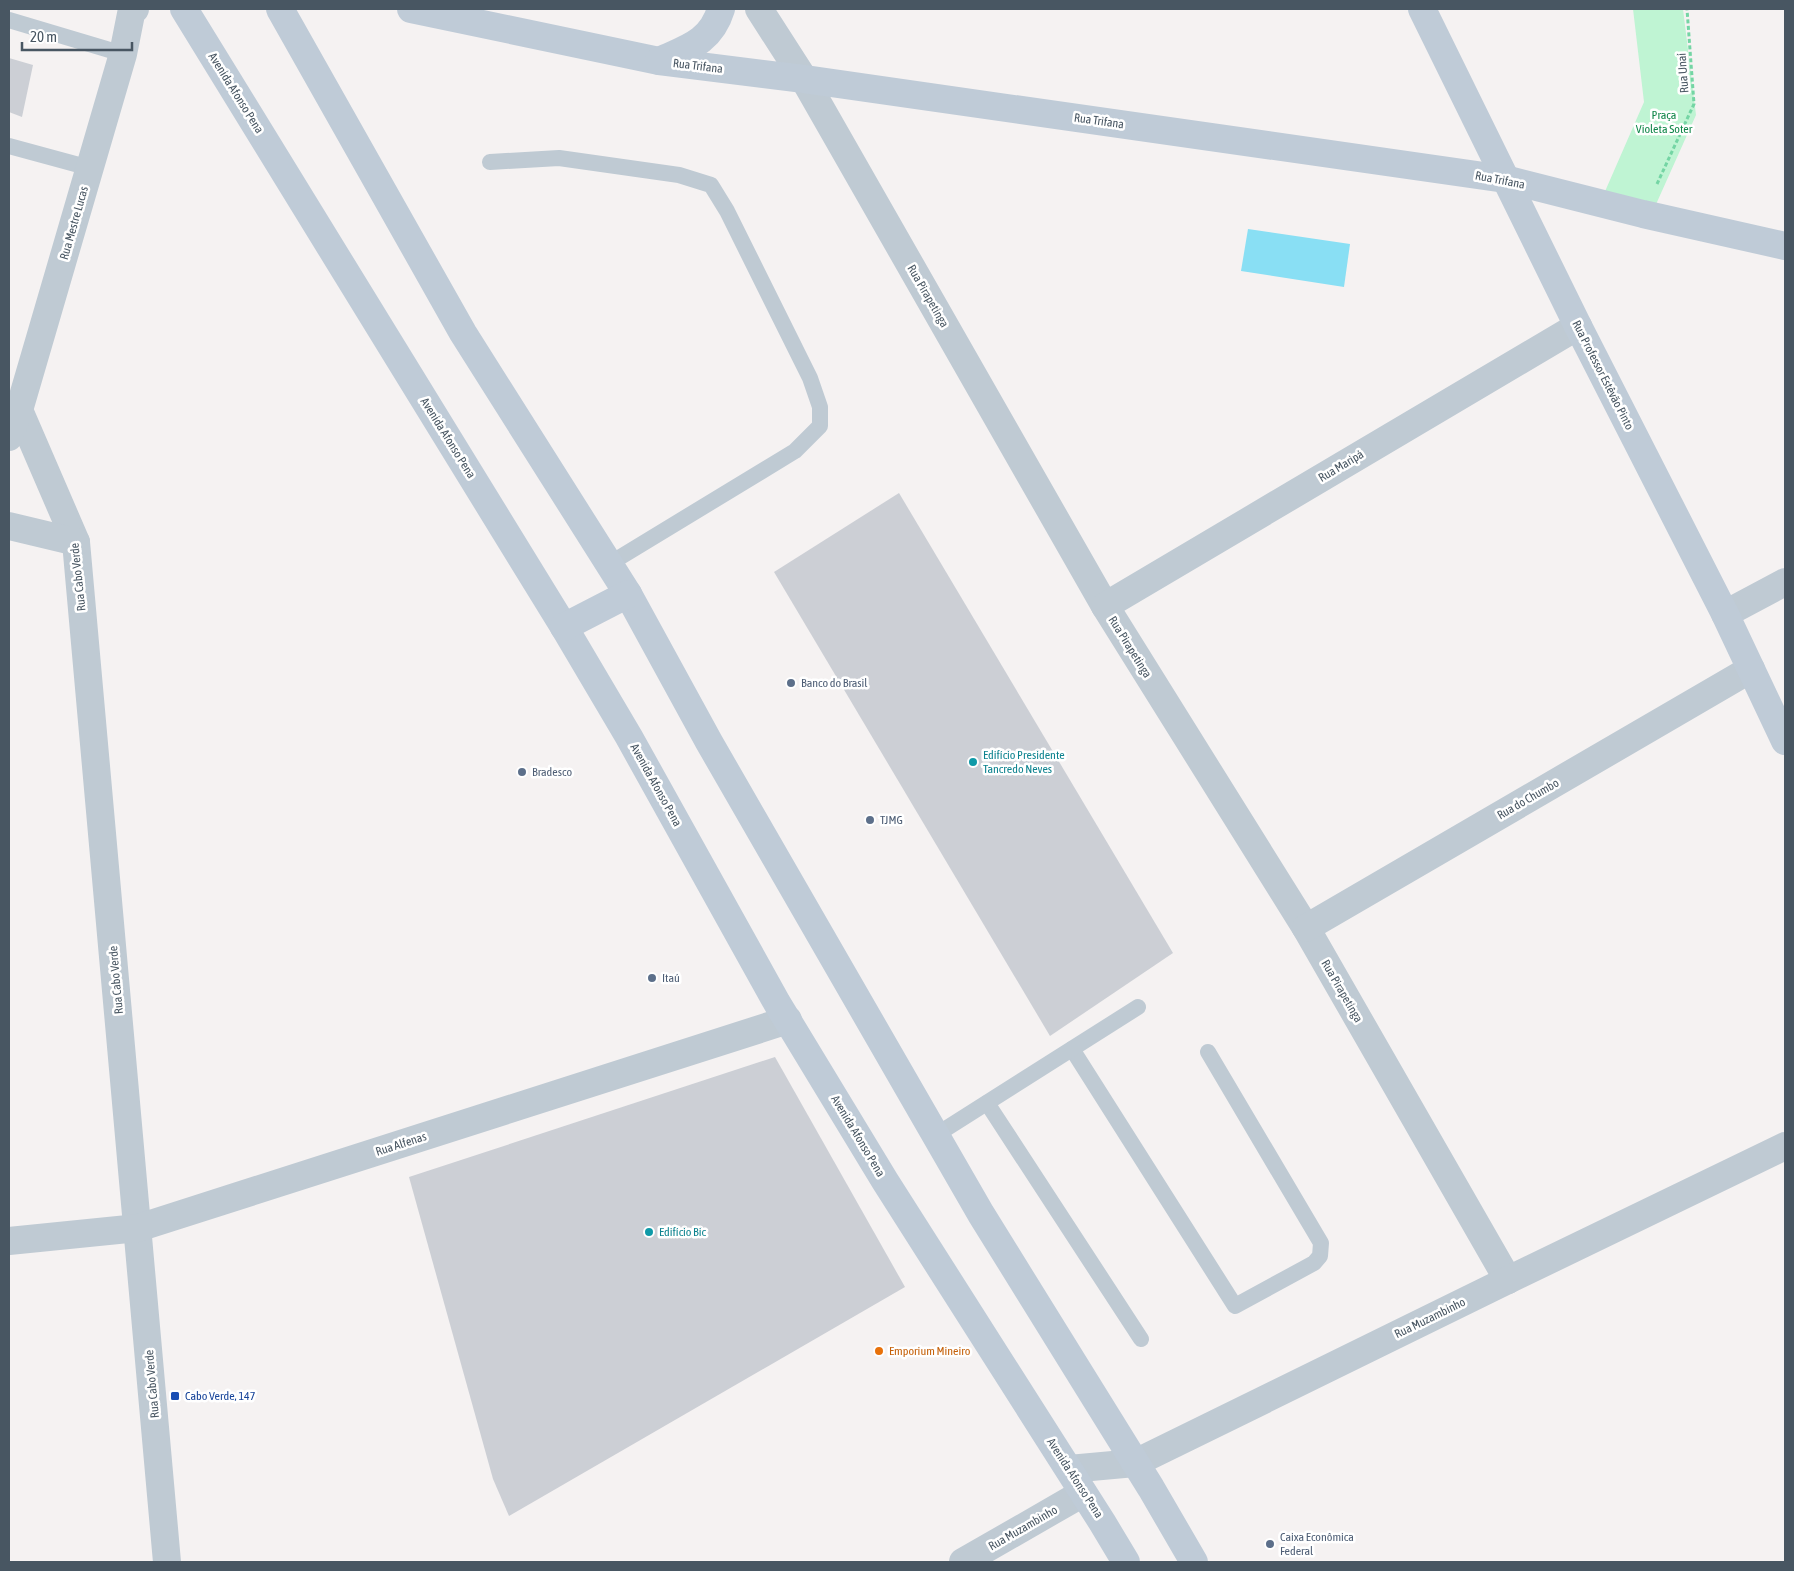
<svg xmlns="http://www.w3.org/2000/svg" width="1794" height="1571" font-family="'Asap Condensed',sans-serif">
<style>
.green{fill:#bff4d3}
.water{fill:#89dff4}
.building{fill:#cccfd5}
.lines{fill:none;stroke-linecap:round;stroke-linejoin:round}
.path{stroke:#74d5a4;stroke-width:3;stroke-dasharray:4 2.5;stroke-linecap:butt}
.lane{stroke:#bfcad3;stroke-width:16}
.street{stroke:#bfcad3;stroke-width:28}
.secondary{stroke:#bfcbd7;stroke-width:28}
.service-dot{fill:#5c6f8a;stroke:#fff;stroke-width:2}
.culture-dot{fill:#0f9aa8;stroke:#fff;stroke-width:2}
.food-dot{fill:#e8710a;stroke:#fff;stroke-width:2}
.transit-dot{fill:#1a4fb4;stroke:#fff;stroke-width:2}
.labels{text-anchor:middle;stroke-width:5;stroke-linejoin:round;paint-order:stroke}
.street-label{font-size:12px;fill:#485662;stroke:#fff}
.park-label{font-size:12px;fill:#108649;stroke:#fff}
.service-label{font-size:12px;fill:#4e5e75;stroke:#fff;text-anchor:start}
.culture-label{font-size:12px;fill:#0d838f;stroke:#fff;text-anchor:start}
.food-label{font-size:12px;fill:#c56008;stroke:#fff;text-anchor:start}
.transit-label{font-size:12px;fill:#164399;stroke:#fff;text-anchor:start}
</style>
<rect width="100%" height="100%" fill="#f5f2f2"/>
<!-- green -->
<path class="green" d="M1633,9H1683L1696,115L1653,211L1603,196L1644,102Z"/>
<!-- water -->
<path class="water" d="M1248,229L1350,244L1344,287L1241,271Z"/>
<!-- building -->
<g class="building">
<path d="M9,58L33,65L22,117L9,112Z"/>
<path d="M899,493L1173,953L1050,1036L774,572Z"/>
<path d="M775,1057L905,1287L509,1516L493,1479L409,1177Z"/>
</g>
<g class="lines">
<!-- path -->
<path class="path" d="M1657,184L1694,104L1687,9"/>
<!-- lane -->
<g class="lane">
<path d="M9,20L123,54"/>
<path d="M9,146L90,168"/>
<path d="M490,162L559,158L679,175L711,185L727,211L810,378L820,407V426L795,451L609,564"/>
<path d="M1072,1049L1235,1306L1314,1263L1320,1256L1321,1243L1208,1052"/>
<path d="M987,1103L1141,1339"/>
<path d="M936,1135L1138,1007"/>
</g>
<!-- street -->
<g class="street">
<path d="M759,9L804,79L1105,606L1306,928L1508,1280"/>
<path d="M19,410L76,542L167,1562"/>
<path d="M9,437L19,410L123,54L132,9H135"/>
<path d="M9,526L76,542"/>
<path d="M1105,606L1578,326"/>
<path d="M1725,614L1785,582"/>
<path d="M1306,928L1751,669"/>
<path d="M9,1241L138,1228L788,1020"/>
<path d="M1069,1469L1135,1463L1508,1280L1785,1146"/>
<path d="M963,1562L1083,1493"/>
</g>
<!-- secondary -->
<g class="secondary">
<path d="M184,9L564,627L629,737L777,1003L885,1181L1102,1522L1126,1562"/>
<path d="M280,9L463,333L628,594L709,742L981,1214L1151,1488L1194,1562"/>
<path d="M411,9L659,61L804,79L1505,179L1643,214L1785,246"/>
<path d="M1422,9L1578,326L1725,614L1785,741"/>
<path d="M659,61C688,48 711,42 721,9"/>
<path d="M564,627L628,594"/>
</g>
</g>
<!-- markers -->
<g class="service-dot">
<circle cx="791" cy="683" r="5"/>
<circle cx="522" cy="772" r="5"/>
<circle cx="870" cy="820" r="5"/>
<circle cx="652" cy="978" r="5"/>
<circle cx="1270" cy="1544" r="5"/>
</g>
<g class="culture-dot">
<circle cx="973" cy="762" r="5"/>
<circle cx="649" cy="1232" r="5"/>
</g>
<circle class="food-dot" cx="879" cy="1351" r="5"/>
<rect class="transit-dot" x="170" y="1391" width="10" height="10" rx="2.5"/>
<g class="labels">
<!-- street labels -->
<g class="street-label">
<text transform="translate(698 66) rotate(7)" y="4">Rua Trifana</text>
<text transform="translate(1683 73) rotate(-94)" y="4">Rua Unaí</text>
<text transform="translate(236 93) rotate(58)" y="4">Avenida Afonso Pena</text>
<text transform="translate(1099 121) rotate(8)" y="4">Rua Trifana</text>
<text transform="translate(1500 180) rotate(11)" y="4">Rua Trifana</text>
<text transform="translate(74 223) rotate(-74)" y="4">Rua Mestre Lucas</text>
<text transform="translate(928 296) rotate(60)" y="4">Rua Pirapetinga</text>
<text transform="translate(1603 375) rotate(63)" y="4">Rua Professor Estêvão Pinto</text>
<text transform="translate(448 438) rotate(58)" y="4">Avenida Afonso Pena</text>
<text transform="translate(1341 466) rotate(-31)" y="4">Rua Maripá</text>
<text transform="translate(78 577) rotate(-96)" y="4">Rua Cabo Verde</text>
<text transform="translate(1130 647) rotate(58)" y="4">Rua Pirapetinga</text>
<text transform="translate(656 785) rotate(61)" y="4">Avenida Afonso Pena</text>
<text transform="translate(1528 799) rotate(-30)" y="4">Rua do Chumbo</text>
<text transform="translate(116 980) rotate(-95)" y="4">Rua Cabo Verde</text>
<text transform="translate(1342 991) rotate(60)" y="4">Rua Pirapetinga</text>
<text transform="translate(858 1136) rotate(59)" y="4">Avenida Afonso Pena</text>
<text transform="translate(401 1144) rotate(-18)" y="4">Rua Alfenas</text>
<text transform="translate(1430 1318) rotate(-26)" y="4">Rua Muzambinho</text>
<text transform="translate(152 1384) rotate(-95)" y="4">Rua Cabo Verde</text>
<text transform="translate(1075 1478) rotate(57)" y="4">Avenida Afonso Pena</text>
<text transform="translate(1023 1528) rotate(-30)" y="4">Rua Muzambinho</text>
</g>
<!-- park labels -->
<g class="park-label">
<text x="1664" y="119">Praça<tspan x="1664" dy="14">Violeta Soter</tspan></text>
</g>
<!-- service labels -->
<g class="service-label">
<text x="801" y="687">Banco do Brasil</text>
<text x="532" y="776">Bradesco</text>
<text x="880" y="824">TJMG</text>
<text x="662" y="982">Itaú</text>
<text x="1280" y="1541">Caixa Econômica<tspan x="1280" dy="14">Federal</tspan></text>
</g>
<!-- culture labels -->
<g class="culture-label">
<text x="983" y="759">Edifício Presidente<tspan x="983" dy="14">Tancredo Neves</tspan></text>
<text x="659" y="1236">Edifício Bic</text>
</g>
<!-- food labels -->
<g class="food-label">
<text x="889" y="1355">Emporium Mineiro</text>
</g>
<!-- transit labels -->
<g class="transit-label">
<text x="185" y="1400">Cabo Verde, 147</text>
</g>
</g>
<!-- border -->
<rect width="1794" height="1571" fill="none" stroke="#485662" stroke-width="20"/>
<!-- scale -->
<path d="M22 42v8h110v-8" fill="none" stroke="#485662" stroke-width="2.5"/>
<text x="30" y="42" font-size="15" fill="#485662" stroke="#ffffff" stroke-width="4" paint-order="stroke">20 m</text>
</svg>
